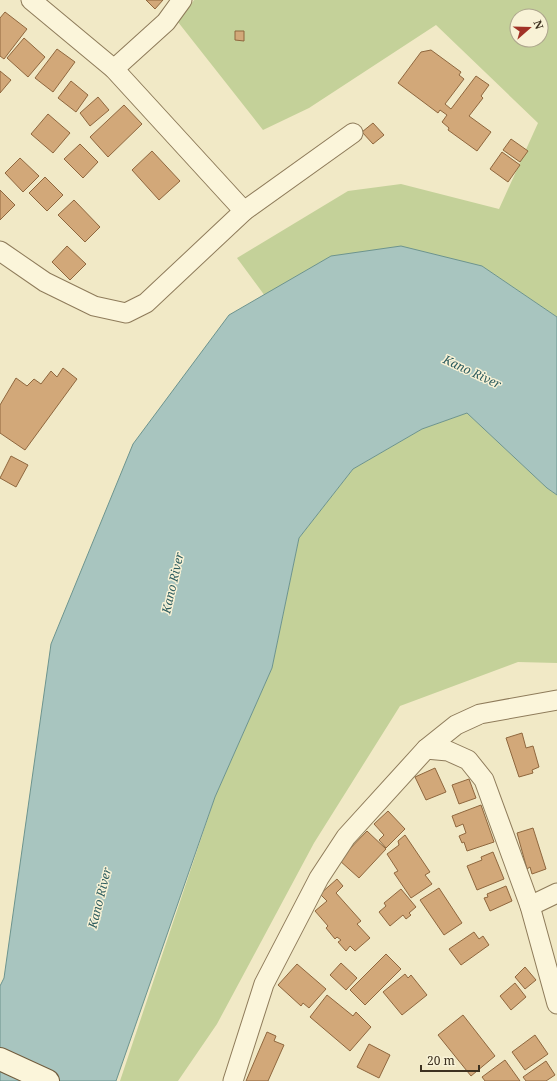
<svg xmlns="http://www.w3.org/2000/svg" width="557" height="1081" font-family="'Noto Serif',serif">
<style>
.green{fill:#c4d199;fill-rule:evenodd}
.water{fill:#a8c5bf;stroke:#6d948e}
.building{fill:#d2a879;stroke:#8f673e}
.lines{fill:none;stroke-linecap:round;stroke-linejoin:round}
.street-casing{stroke:#8e7b5a;stroke-width:21}
.secondary-casing{stroke:#705c3d;stroke-width:24}
.street{stroke:#fbf5da;stroke-width:19}
.secondary{stroke:#fbf5da;stroke-width:22}
.labels{text-anchor:middle;stroke-width:3;stroke-linejoin:round;paint-order:stroke}
.water-label{font-size:12px;font-style:italic;fill:#2d5c5e;stroke:#f8f2d6}
</style>
<rect width="100%" height="100%" fill="#f1e9c6"/>
<!-- green -->
<g class="green">
<path d="M194,0H557V317L482,266L331,256L265,296L237,258L348,191L401,184L499,209L538,123L436,25L309,108L263,130L178,22ZM517,16H541V40H517Z"/>
<path d="M467,413L547,488L557,495V663L518,662L400,706L314,843L217,1024L178,1081H120L215,797L272,668L299,538L353,469L422,429Z"/>
</g>
<!-- water -->
<path class="water" d="M401,246L482,266L557,317V495L547,488L467,413L422,429L353,469L299,538L272,668L215,797L116,1081H0V986L4,978L51,644L133,444L229,315L331,256Z"/>
<!-- building -->
<g class="building">
<path d="M146,0H163L155,9Z"/>
<path d="M5,12L27,29L4,59L0,56V18Z"/>
<path d="M235,31H244V41L235,40Z"/>
<path d="M24,38L45,57L28,77L7,58Z"/>
<path d="M57,49L75,62L53,92L35,78Z"/>
<path d="M431,50L461,72L459,75L464,79L445,104L451,109L476,76L489,85L481,96L483,98L469,116L491,132L477,151L448,130L449,128L442,122L447,115L440,110L438,113L398,83L421,52Z"/>
<path d="M0,71L11,80L0,93Z"/>
<path d="M71,81L88,95L76,112L58,98Z"/>
<path d="M98,97L109,110L90,126L80,113Z"/>
<path d="M124,105L142,124L108,157L90,137Z"/>
<path d="M48,114L70,133L53,153L31,134Z"/>
<path d="M373,123L384,135L373,144L362,132Z"/>
<path d="M511,139L528,151L520,162L503,150Z"/>
<path d="M80,144L98,162L83,178L64,159Z"/>
<path d="M152,151L180,181L159,200L132,170Z"/>
<path d="M502,152L520,165L508,182L490,169Z"/>
<path d="M20,158L39,176L23,192L5,173Z"/>
<path d="M45,177L63,195L47,211L29,193Z"/>
<path d="M0,190L15,205L0,220Z"/>
<path d="M74,200L100,227L85,242L58,215Z"/>
<path d="M67,246L86,264L70,280L52,262Z"/>
<path d="M63,368L77,379L25,450L0,433V405L16,378L27,386L34,379L41,384L51,371L57,377Z"/>
<path d="M11,456L28,465L16,487L0,478Z"/>
<path d="M522,733L526,748L533,746L539,767L532,770L533,773L519,777L506,738Z"/>
<path d="M435,768L446,792L426,800L415,777Z"/>
<path d="M469,779L476,798L459,804L452,785Z"/>
<path d="M481,805L494,842L467,851L464,842L462,843L459,836L466,833L463,824L456,827L452,816Z"/>
<path d="M388,811L405,829L386,848L379,840L384,835L374,824Z"/>
<path d="M533,828L546,869L532,874L530,867L527,869L517,833Z"/>
<path d="M367,831L386,849L359,878L339,860Z"/>
<path d="M405,835L430,872L425,875L432,884L411,898L394,873L398,871L387,854L399,845L398,841Z"/>
<path d="M493,852L504,879L477,890L467,866L482,860L481,857Z"/>
<path d="M337,879L343,886L336,893L361,921L357,924L370,938L355,951L350,946L346,951L338,942L341,940L337,937L335,939L326,928L328,926L315,911L327,901L320,894Z"/>
<path d="M506,886L512,901L490,911L484,898L488,897L487,894Z"/>
<path d="M439,888L462,923L444,935L420,900Z"/>
<path d="M401,889L416,907L409,913L411,915L406,919L403,915L390,926L379,912L386,906L384,903Z"/>
<path d="M474,932L479,939L483,936L489,945L461,965L449,949Z"/>
<path d="M386,954L401,969L365,1005L350,990Z"/>
<path d="M341,963L357,978L346,990L330,975Z"/>
<path d="M297,964L326,989L309,1008L303,1003L301,1006L278,985Z"/>
<path d="M525,967L536,980L525,989L515,977Z"/>
<path d="M405,974L408,978L411,975L427,995L402,1015L383,992Z"/>
<path d="M515,983L526,997L511,1010L500,996Z"/>
<path d="M327,995L353,1016L356,1012L371,1027L350,1051L310,1017Z"/>
<path d="M463,1015L495,1056L471,1076L438,1035Z"/>
<path d="M267,1032L276,1036L274,1041L284,1045L268,1081H246Z"/>
<path d="M535,1035L548,1054L525,1070L512,1052Z"/>
<path d="M369,1044L390,1055L379,1078L357,1067Z"/>
<path d="M505,1060L520,1081H485L482,1077Z"/>
<path d="M546,1061L555,1075L546,1081H526L523,1077Z"/>
</g>
<g class="lines">
<defs>
<g id="street">
<path d="M31,0L114,69L244,211"/>
<path d="M114,69L166,22L182,0"/>
<path d="M0,251L45,282L94,306L126,313L146,303L244,211L353,133"/>
<path d="M426,749L448,751L468,760L484,780L530,906L557,1004"/>
<path d="M530,906L557,893"/>
<path d="M233,1081L264,984L319,878L346,837L426,749L456,725L480,714L557,700"/>
</g>
<path id="secondary" d="M0,1059L48,1081"/>
</defs>
<!-- street casing -->
<use href="#street" class="street-casing"/>
<!-- secondary casing -->
<use href="#secondary" class="secondary-casing"/>
<!-- street -->
<use href="#street" class="street"/>
<!-- secondary -->
<use href="#secondary" class="secondary"/>
</g>
<g class="labels">
<!-- water labels -->
<g class="water-label">
<text transform="translate(472 372) rotate(25)" y="4">Kano River</text>
<text transform="translate(173 583) rotate(-77)" y="4">Kano River</text>
<text transform="translate(100 898) rotate(-76)" y="4">Kano River</text>
</g>
</g>
<!-- north arrow -->
<g transform="translate(529 28) rotate(70)"><circle r="19" fill="#f8f2d6" stroke="#ada58d"/>
<path d="M0-3L7 15L0 10L-7 15Z" fill="#a13226"/>
<text y="-6" font-size="11" font-weight="bold" text-anchor="middle" fill="#3d311f">N</text>
</g>
<!-- scale -->
<path d="M421 1065v6h58v-6" fill="none" stroke="#3d311f" stroke-width="2"/>
<text x="427" y="1065" font-size="12" fill="#3d311f" stroke="#f8f2d6" stroke-width="3" paint-order="stroke">20 m</text>
</svg>
